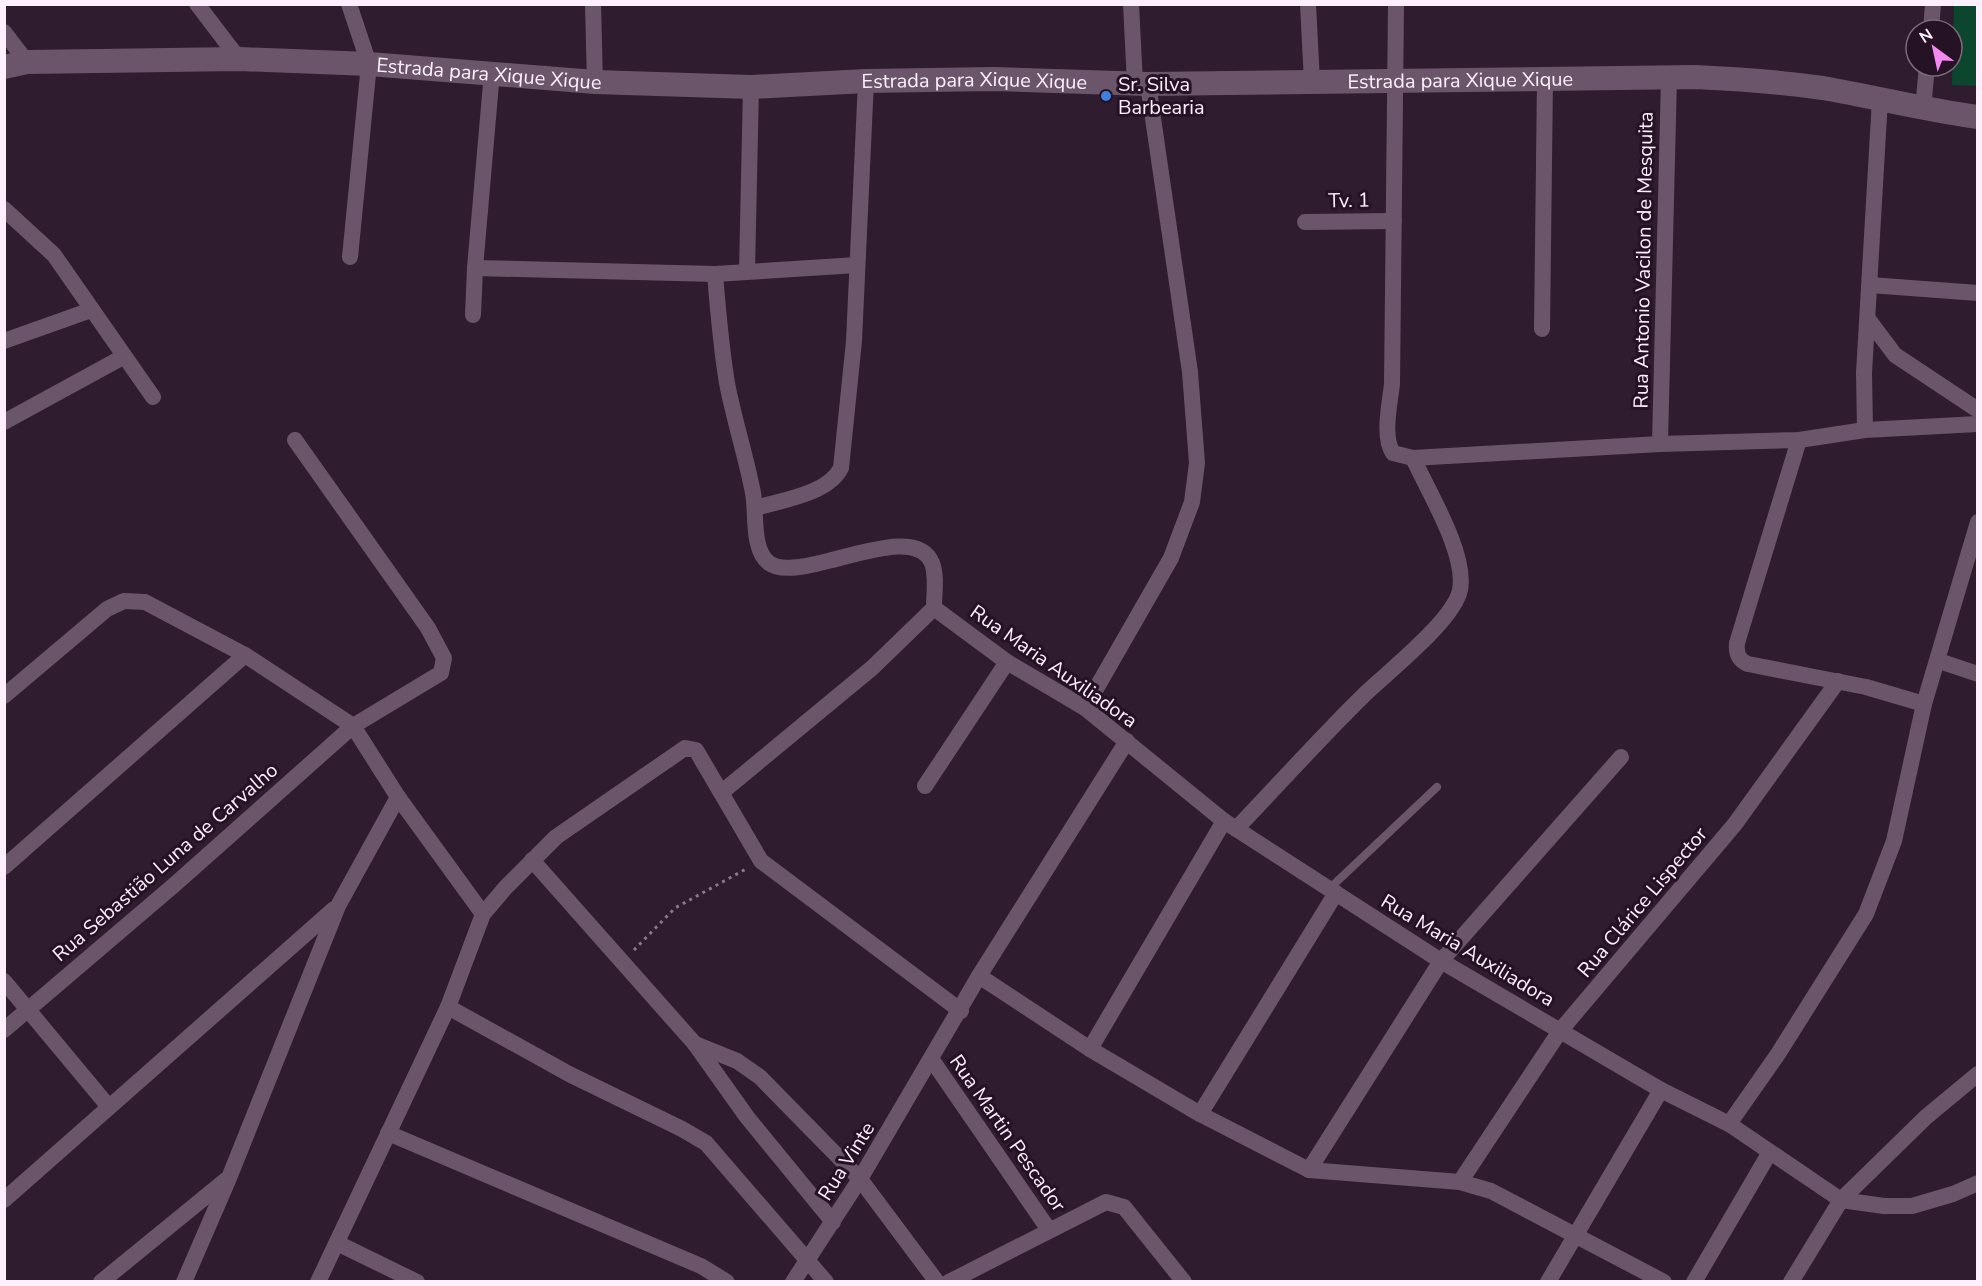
<svg xmlns="http://www.w3.org/2000/svg" width="1982" height="1286" font-family="'Nunito Sans',sans-serif">
<style>
.green{fill:#0c462f}
.lines{fill:none;stroke-linecap:round;stroke-linejoin:round}
.path{stroke:#897988;stroke-width:3;stroke-dasharray:3 4.5;stroke-linecap:butt}
.lane{stroke:#6b556a;stroke-width:8}
.street{stroke:#6b556a;stroke-width:16}
.secondary{stroke:#6b556a;stroke-width:24}
.shop-dot{fill:#3f7fe0;stroke:#251224;stroke-width:2}
.labels{text-anchor:middle;stroke-width:6;stroke-linejoin:round;paint-order:stroke}
.street-label{font-size:20px;fill:#fdf0fc;stroke:#251224}
.poi-label{font-size:20px;fill:#fdf0fc;stroke:#251224;text-anchor:start}
</style>
<rect width="100%" height="100%" fill="#2f1c2e"/>
<!-- green -->
<path class="green" d="M1954,5H1977V86L1952,85Z"/>
<g class="lines">
<!-- path -->
<path class="path" d="M634,950L675,908L746,869"/>
<!-- lane -->
<path class="lane" d="M1329,889L1437,787"/>
<!-- street -->
<g class="street">
<path d="M197,4L239,59"/>
<path d="M349,4L369,64L350,257"/>
<path d="M593,4L595,82"/>
<path d="M1131,4L1135,84"/>
<path d="M1308,4L1312,82"/>
<path d="M1396,4L1392,384C1390,403 1382,437 1393,453L1413,458L1660,444L1799,440L1865,430L1978,424"/>
<path d="M1931,30L1933,4"/>
<path d="M4,32L27,62"/>
<path d="M1923,109L1927,66"/>
<path d="M4,209L54,255L153,397"/>
<path d="M1305,222L1394,221"/>
<path d="M475,268L715,274L857,265"/>
<path d="M747,271L751,87"/>
<path d="M715,274C718,311 721,347 727,383C734,420 746,456 753,493C757,513 751,549 769,563C800,586 913,516 932,563C937,576 934,593 934,608"/>
<path d="M1870,285L1978,293"/>
<path d="M473,315L475,268L492,72"/>
<path d="M1868,319L1895,355L1978,410"/>
<path d="M1542,329L1545,79"/>
<path d="M4,341L91,310"/>
<path d="M4,422L123,357"/>
<path d="M1865,430L1864,373L1880,99"/>
<path d="M1799,440L1737,643C1736,653 1738,660 1748,664L1866,687L1924,704"/>
<path d="M1660,444L1669,77"/>
<path d="M756,508C782,500 828,494 841,468L854,341L866,81"/>
<path d="M934,608L1007,662L1085,708L1224,821L1441,961L1661,1090L1729,1124L1841,1200L1884,1206H1912L1953,1194L1978,1183"/>
<path d="M1939,661L1978,674"/>
<path d="M4,696L107,609L124,601L145,602L245,655L353,726L398,797L483,914"/>
<path d="M1085,708L1171,558L1192,502L1197,463L1190,372L1148,84"/>
<path d="M925,786L1007,662"/>
<path d="M722,792L872,668L934,608"/>
<path d="M1236,829C1279,784 1321,737 1365,694C1389,671 1454,620 1460,590C1467,554 1428,491 1413,458"/>
<path d="M532,860L695,1044L747,1117L833,1222"/>
<path d="M4,867L245,655"/>
<path d="M979,976L1090,1049L1200,1114L1309,1170L1460,1182L1491,1191L1664,1282"/>
<path d="M4,981L109,1107"/>
<path d="M448,1007L569,1074L682,1129L706,1143L826,1282"/>
<path d="M4,1030L173,886L353,726L441,673L444,658L428,628L295,440"/>
<path d="M695,1044L737,1061L760,1077L860,1179L937,1282"/>
<path d="M1090,1049L1224,821"/>
<path d="M932,1060L1049,1230"/>
<path d="M1200,1114L1336,893"/>
<path d="M1729,1124L1778,1054L1866,914L1894,841L1924,704L1978,522"/>
<path d="M388,1133L701,1266L727,1282"/>
<path d="M1309,1170L1441,961L1621,757"/>
<path d="M1460,1182L1560,1031L1735,824L1838,681"/>
<path d="M4,1200L334,909"/>
<path d="M337,1243L417,1282"/>
<path d="M101,1282L226,1180"/>
<path d="M184,1282L229,1178L338,906L398,797"/>
<path d="M318,1282L448,1007L483,914L506,887L556,837L685,748L696,750L761,861L961,1011"/>
<path d="M793,1282L860,1179L979,976L1127,741"/>
<path d="M949,1282L1106,1202L1124,1207L1184,1282"/>
<path d="M1548,1282L1661,1090"/>
<path d="M1694,1282L1770,1152"/>
<path d="M1791,1282L1841,1200L1926,1117L1978,1074"/>
</g>
<!-- secondary -->
<path class="secondary" id="s1" d="M4,67L27,62L239,59L369,64L595,82L751,87L866,81L994,79L1148,84L1695,77C1738,79 1781,82 1823,88C1875,97 1926,110 1978,117"/>
</g>
<!-- markers -->
<circle class="shop-dot" cx="1106" cy="96" r="6"/>
<g class="labels">
<!-- street labels -->
<g class="street-label">
<text dy="7" stroke="none"><textPath href="#s1" startOffset="486">Estrada para Xique Xique</textPath></text>
<text dy="7" stroke="none"><textPath href="#s1" startOffset="1458">Estrada para Xique Xique</textPath></text>
<text dy="7" stroke="none"><textPath href="#s1" startOffset="972">Estrada para Xique Xique</textPath></text>
<text transform="translate(1349 200) rotate(-1)" y="7">Tv. 1</text>
<text transform="translate(1643 260) rotate(-89)" y="7">Rua Antonio Vacilon de Mesquita</text>
<text transform="translate(1054 666) rotate(35)" y="7">Rua Maria Auxiliadora</text>
<text transform="translate(165 862) rotate(-41)" y="7">Rua Sebastião Luna de Carvalho</text>
<text transform="translate(1642 902) rotate(-50)" y="7">Rua Clárice Lispector</text>
<text transform="translate(1468 950) rotate(31)" y="7">Rua Maria Auxiliadora</text>
<text transform="translate(1008 1133) rotate(55)" y="7">Rua Martin Pescador</text>
<text transform="translate(846 1161) rotate(-58)" y="7">Rua Vinte</text>
</g>
<!-- poi labels -->
<g class="poi-label">
<text x="1118" y="91">Sr. Silva<tspan x="1118" dy="23">Barbearia</tspan></text>
</g>
</g>
<!-- border -->
<rect width="1982" height="1286" fill="none" stroke="#fdf0fc" stroke-width="12"/>
<!-- north arrow -->
<g transform="translate(1934 48) rotate(327)"><circle r="28" fill="#251224" stroke="#7b6b7a" stroke-width="1.5"/>
<path d="M0-4.5L10 22L0 15L-10 22Z" fill="#f489f1"/>
<text y="-9" font-size="16" font-weight="bold" text-anchor="middle" fill="#fdf0fc">N</text>
</g>
</svg>
